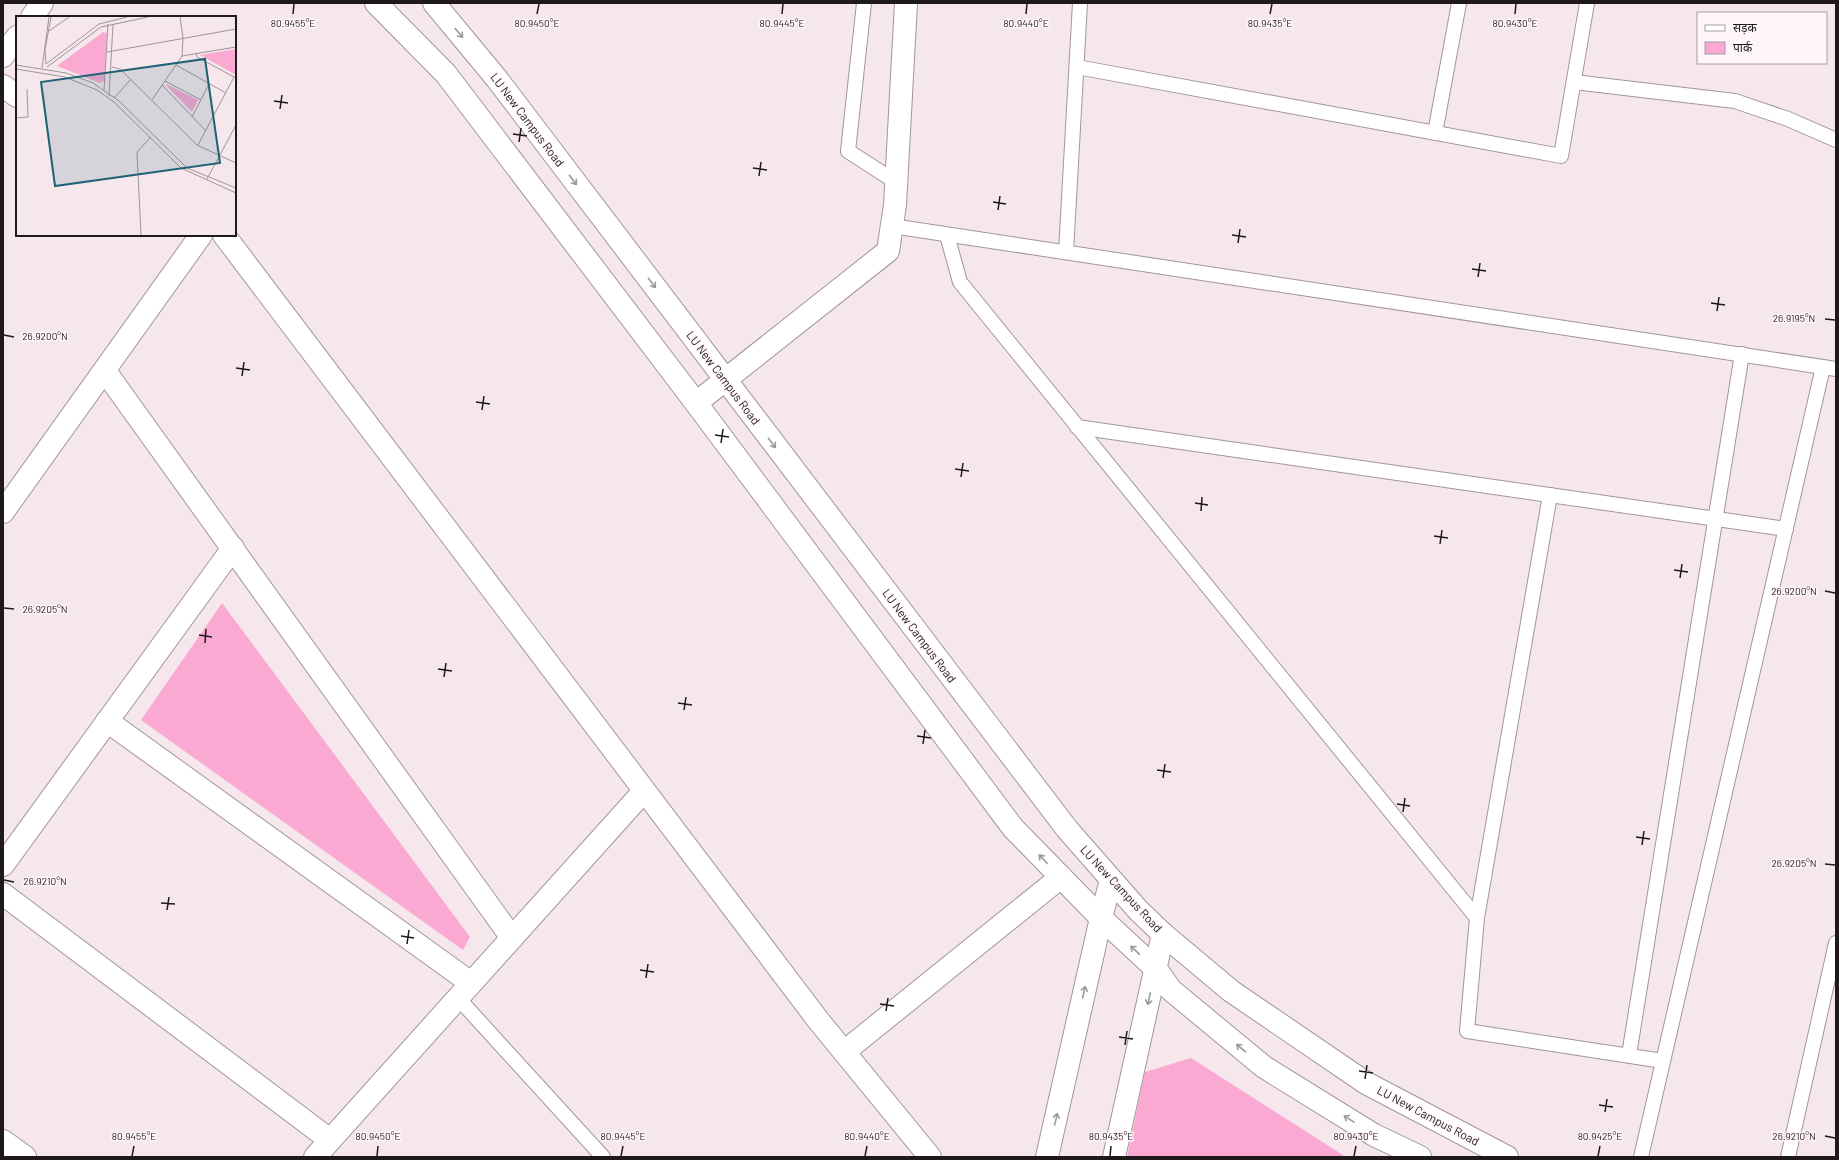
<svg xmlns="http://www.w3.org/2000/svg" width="1839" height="1160" font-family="Barlow,'Noto Sans Devanagari',sans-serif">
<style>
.green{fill:#f9a9d2}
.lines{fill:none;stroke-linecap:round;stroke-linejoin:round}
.lane-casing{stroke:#a3959b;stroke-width:16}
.street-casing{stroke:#a3959b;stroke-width:24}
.secondary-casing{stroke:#a3959b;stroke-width:24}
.lane{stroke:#fff;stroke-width:14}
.street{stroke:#fff;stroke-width:22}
.secondary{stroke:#fff;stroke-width:22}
.oneway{stroke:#9a9899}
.ticks{fill:none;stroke:#1f191c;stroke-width:1.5}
.labels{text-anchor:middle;stroke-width:3;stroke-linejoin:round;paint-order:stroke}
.street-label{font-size:12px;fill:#1f191c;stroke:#fff6fa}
.inset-road{fill:none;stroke:#a09599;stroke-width:1}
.view{fill:#1f6275;fill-opacity:0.15;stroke:#1f6275;stroke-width:2}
.inset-edge{fill:none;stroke:#1f191c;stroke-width:2}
.ticks-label{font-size:10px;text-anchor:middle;fill:#1f191c;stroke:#fff6fa;stroke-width:3;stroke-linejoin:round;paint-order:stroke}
</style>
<rect width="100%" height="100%" fill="#f6e7ed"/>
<!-- green -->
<g class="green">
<path d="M222,603L470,937L463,950L141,720Z"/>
<path d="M1191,1058L1346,1157H1127L1145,1072Z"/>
</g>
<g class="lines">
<defs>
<g id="lane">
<path d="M864,3L848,151L896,182"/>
<path d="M1077,67L1561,156L1587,3"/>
<path d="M1574,82L1735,101L1788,119L1836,140"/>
<path d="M1435,133L1459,3"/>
<path d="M892,226L1836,369"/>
<path d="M947,235L960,282L1477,918"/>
<path d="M1066,252L1080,3"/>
<path d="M1077,427L1786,529"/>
<path d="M1550,495L1477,918L1467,1031L1663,1061"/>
<path d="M458,998L603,1157"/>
<path d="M1629,1055L1742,354"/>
<path d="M1641,1157L1823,367"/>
<path d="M1788,1157L1836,943"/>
</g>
<g id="street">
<path d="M32,17L42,3"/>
<path d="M3,56L17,37"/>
<path d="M3,86L17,96"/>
<path d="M224,235L818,1020L930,1157"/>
<path d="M105,371L512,938"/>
<path d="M3,512L201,235"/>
<path d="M107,721L471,983"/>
<path d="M3,865L233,548"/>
<path d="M3,894L330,1140"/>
<path d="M844,1052L1061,877"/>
<path d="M3,1141L25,1157"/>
<path d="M315,1157L644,791"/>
<path d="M1047,1157L1101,918L1111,880"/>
<path d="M1114,1157L1163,934"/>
</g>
<g id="secondary">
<path d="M376,3L446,74L696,403L1013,828L1101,918L1156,969L1171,990L1264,1067L1374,1135L1420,1157"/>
<path d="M434,3L497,79L1067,829L1138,910L1163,934L1231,991L1366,1083L1507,1157"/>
<path d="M696,403L888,251L895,205L906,3"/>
</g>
</defs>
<!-- lane casing -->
<use href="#lane" class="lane-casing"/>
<!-- street casing -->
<use href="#street" class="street-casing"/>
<!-- secondary casing -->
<use href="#secondary" class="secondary-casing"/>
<!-- lane -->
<use href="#lane" class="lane"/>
<!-- street -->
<use href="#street" class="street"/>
<!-- secondary -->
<use href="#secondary" class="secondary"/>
</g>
<!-- one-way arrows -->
<defs><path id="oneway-shaft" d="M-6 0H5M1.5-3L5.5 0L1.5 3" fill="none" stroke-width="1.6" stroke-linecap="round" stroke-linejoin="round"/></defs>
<g class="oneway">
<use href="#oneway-shaft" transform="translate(459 33) rotate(50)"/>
<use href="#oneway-shaft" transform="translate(573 180) rotate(53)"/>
<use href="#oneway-shaft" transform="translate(652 283) rotate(53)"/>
<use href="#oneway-shaft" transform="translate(772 443) rotate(53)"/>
<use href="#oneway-shaft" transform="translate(1043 859) rotate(-134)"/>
<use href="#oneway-shaft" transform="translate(1135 950) rotate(-137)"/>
<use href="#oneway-shaft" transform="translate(1084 992) rotate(-77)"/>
<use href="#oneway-shaft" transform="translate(1149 999) rotate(102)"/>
<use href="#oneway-shaft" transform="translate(1241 1048) rotate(-140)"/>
<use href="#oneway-shaft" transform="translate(1056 1119) rotate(-77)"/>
<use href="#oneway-shaft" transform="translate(1349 1119) rotate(-148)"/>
</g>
<!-- ticks -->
<path class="ticks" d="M293,14L294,4M537,14L539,4M782,14L783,4M1026,14L1027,4M1270,14L1272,4M1515,14L1516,4M274,101L288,103M280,109L282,95M513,134L527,136M519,142L521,128M753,168L767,170M759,176L761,162M993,202L1006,204M998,210L1000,196M1232,235L1246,237M1238,243L1240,229M1472,269L1486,271M1478,277L1480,263M1711,303L1725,305M1717,311L1719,297M1825,319L1835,320M4,335L14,337M236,368L250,370M242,376L244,362M476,402L490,404M482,410L484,396M715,435L729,437M721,443L723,429M955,469L969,471M961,477L963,463M1195,503L1208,505M1201,511L1202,497M1434,536L1448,538M1440,544L1442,530M1674,570L1688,572M1680,578L1682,564M1825,591L1835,593M4,608L14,609M199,635L212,637M205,643L206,629M438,669L452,671M444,677L446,663M678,703L692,705M684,710L686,697M917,736L931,738M923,744L925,730M1157,770L1171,772M1163,778L1165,764M1397,804L1410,806M1403,812L1405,798M1636,837L1650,839M1642,845L1644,831M1825,864L1835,865M4,880L14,882M161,903L175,904M167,910L169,897M401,936L414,938M407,944L409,930M640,970L654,972M646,978L648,964M880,1004L894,1006M886,1011L888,998M1119,1037L1133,1039M1125,1045L1127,1031M1359,1071L1373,1073M1365,1079L1367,1065M1599,1105L1613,1107M1605,1112L1607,1099M1825,1136L1835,1138M132,1156L134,1146M377,1156L378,1146M621,1156L623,1146M865,1156L867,1146M1110,1156L1111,1146M1354,1156L1356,1146M1598,1156L1600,1146"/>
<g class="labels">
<!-- street labels -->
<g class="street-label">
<text transform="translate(527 120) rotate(53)" y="4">LU New Campus Road</text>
<text transform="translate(723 378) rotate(53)" y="4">LU New Campus Road</text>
<text transform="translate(919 636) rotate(53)" y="4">LU New Campus Road</text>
<text transform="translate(1121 889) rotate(47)" y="4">LU New Campus Road</text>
<text transform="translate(1428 1116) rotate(28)" y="4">LU New Campus Road</text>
</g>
</g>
<!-- overview -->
<g transform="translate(16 16)">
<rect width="220" height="220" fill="#f6e7ed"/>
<path d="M87,16L91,17L88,65L84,67L41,50ZM220,33V59L184,39ZM150,68L182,84L176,96L150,69Z" fill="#f9a9d2"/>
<path class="inset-road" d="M33,15L53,1M91,36L220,13M180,37L181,41L220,62M166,40L220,31M30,48L83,8L111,1M30,48L29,34L35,1M0,49L50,57L77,67L103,85L171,152L220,172M160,49L210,77M31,51L85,11L132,1M96,51L104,53L181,129L220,147M26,52L33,1M0,53L49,61L81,74L98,86L165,152L220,177M149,65L185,84M146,69L190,115M88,74L92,8M93,80L97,8M98,82L115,63M136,84L166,40L167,22L164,1M176,101L193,68M0,102L12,101L11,73M182,129L218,61M191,163L220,109M125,219L121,136L135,121"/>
<path class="view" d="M189,43L204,147L39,170L25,66Z"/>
<rect width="220" height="220" class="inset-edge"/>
</g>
<g class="ticks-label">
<text x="293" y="27">80.9455°E</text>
<text x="537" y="27">80.9450°E</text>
<text x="782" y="27">80.9445°E</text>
<text x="1026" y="27">80.9440°E</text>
<text x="1270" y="27">80.9435°E</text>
<text x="1515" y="27">80.9430°E</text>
<text x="1794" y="322">26.9195°N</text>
<text x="45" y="340">26.9200°N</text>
<text x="1794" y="595">26.9200°N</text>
<text x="45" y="613">26.9205°N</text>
<text x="1794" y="867">26.9205°N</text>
<text x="45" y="885">26.9210°N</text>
<text x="134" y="1140">80.9455°E</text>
<text x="378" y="1140">80.9450°E</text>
<text x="623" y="1140">80.9445°E</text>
<text x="867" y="1140">80.9440°E</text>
<text x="1111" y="1140">80.9435°E</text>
<text x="1356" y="1140">80.9430°E</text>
<text x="1600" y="1140">80.9425°E</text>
<text x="1794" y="1140">26.9210°N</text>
</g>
<!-- border -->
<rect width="1839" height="1160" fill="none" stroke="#1f191c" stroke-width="8"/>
<!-- legend -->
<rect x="1697" y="12" width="130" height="52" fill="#fff6fa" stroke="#a59ea1"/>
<rect x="1705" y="25" width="20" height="6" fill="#ffffff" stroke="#a59ea1"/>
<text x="1733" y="32" font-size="12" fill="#1f191c">सड़क</text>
<rect x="1705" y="42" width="20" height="12" fill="#f9a9d2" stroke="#a59ea1"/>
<text x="1733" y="52" font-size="12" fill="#1f191c">पार्क</text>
</svg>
